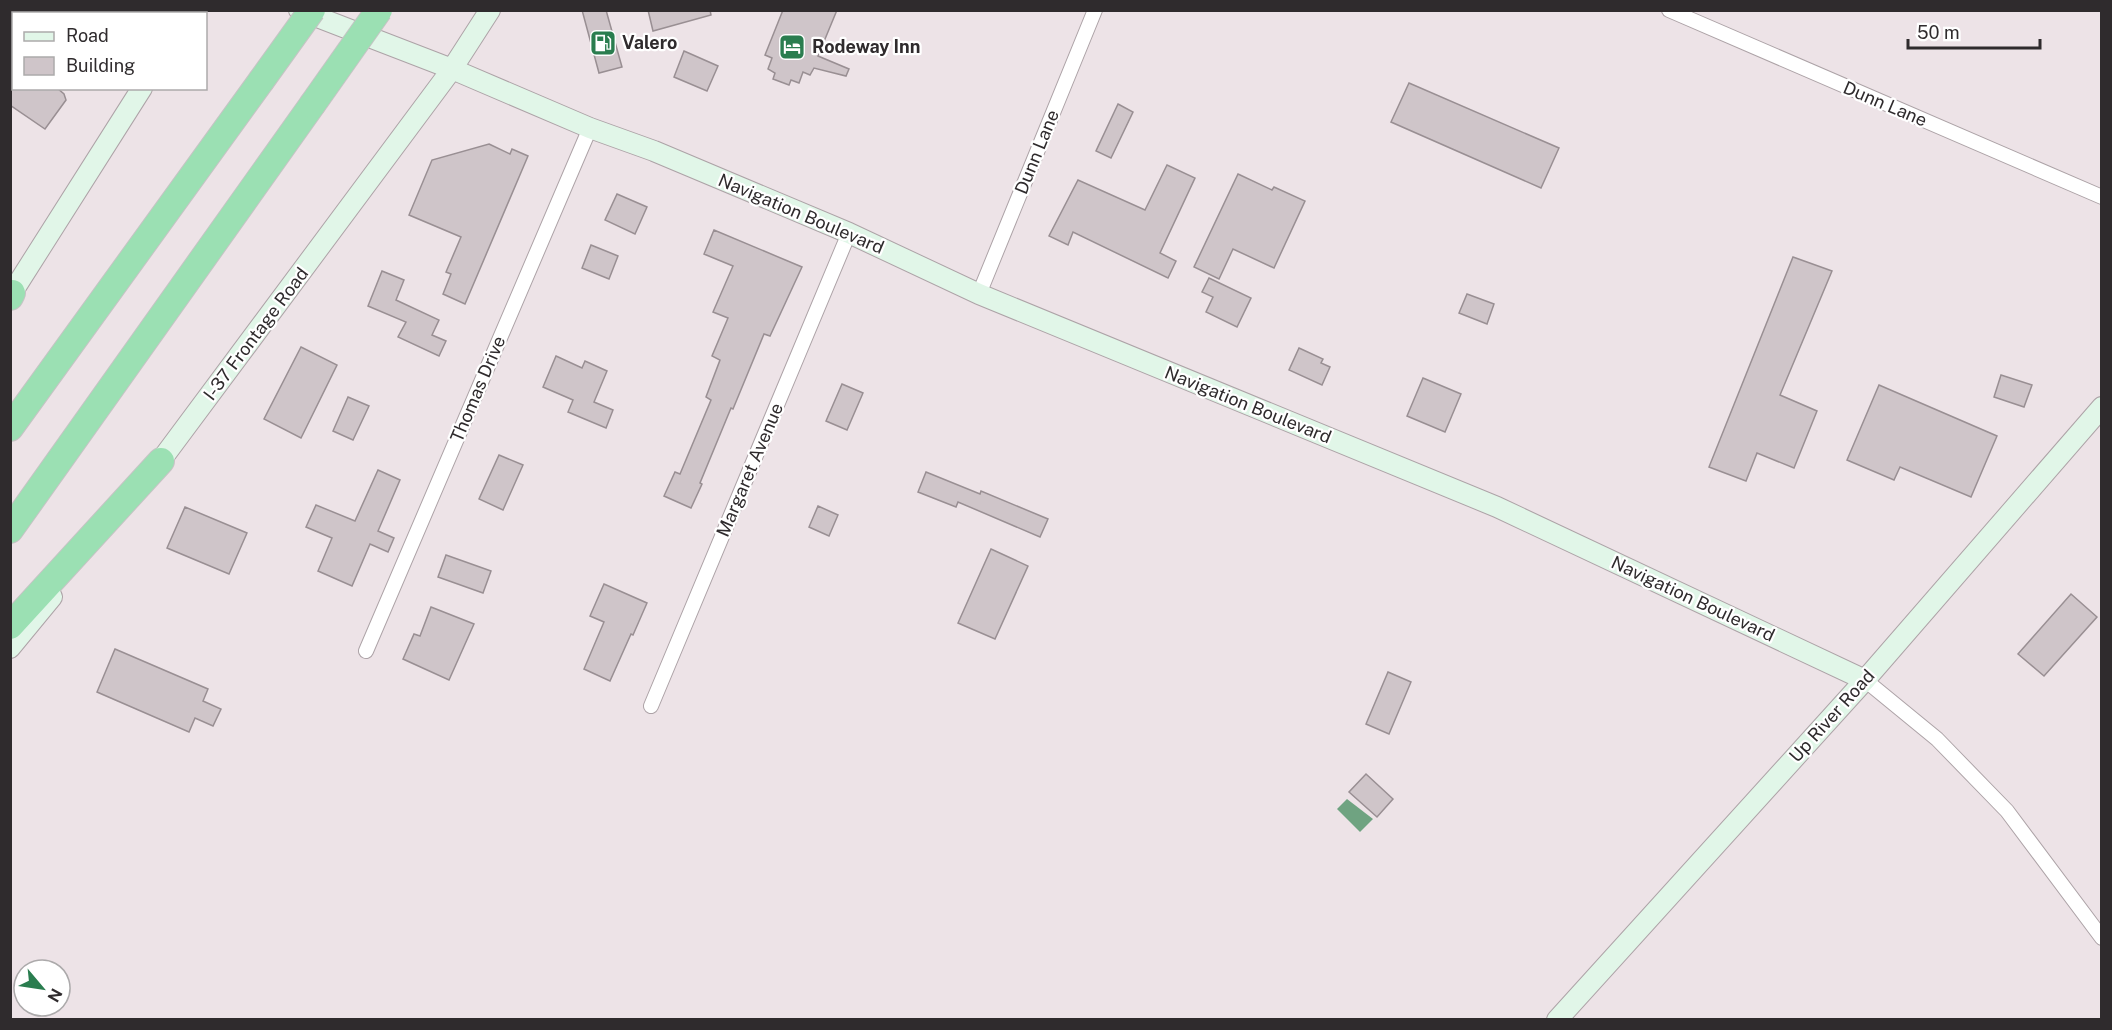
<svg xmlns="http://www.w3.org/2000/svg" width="2112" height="1030" font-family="'Public Sans',sans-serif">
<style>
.water{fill:#6fa381}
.building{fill:#cfc5c9;stroke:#998f93;stroke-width:1.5}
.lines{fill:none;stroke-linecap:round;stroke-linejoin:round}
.street-casing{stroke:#ada3a7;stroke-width:16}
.secondary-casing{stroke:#ada3a7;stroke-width:22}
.highway-casing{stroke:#c5c4c4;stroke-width:28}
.street{stroke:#fff;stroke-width:14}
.secondary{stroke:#e1f6e8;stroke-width:20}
.highway{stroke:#9be0b3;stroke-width:26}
.highway-bridge-casing{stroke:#c5c4c4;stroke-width:28;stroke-linecap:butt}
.highway-bridge{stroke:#9be0b3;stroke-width:26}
.labels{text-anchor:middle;stroke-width:4.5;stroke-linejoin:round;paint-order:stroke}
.poi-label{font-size:18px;font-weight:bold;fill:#2f2b2d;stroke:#fff;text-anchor:start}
.street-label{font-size:18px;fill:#2f2b2d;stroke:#fff}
</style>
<rect width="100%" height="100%" fill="#ede3e7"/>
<!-- water -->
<path class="water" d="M1347,799L1373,819L1360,832L1337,809Z"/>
<!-- building -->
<g class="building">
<path d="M582,10H606L622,67L599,73Z"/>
<path d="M648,10H710L711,15L653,31Z"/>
<path d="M783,10H837L818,56L849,69L846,76L814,68L810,75L803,72L799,83L791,80L789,85L773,79L775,73L768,69L772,58L765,55Z"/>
<path d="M684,51L718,66L707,91L674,77Z"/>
<path d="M1409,83L1559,148L1541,188L1391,122Z"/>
<path d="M10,88H57L64,94L66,100L45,129L10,105Z"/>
<path d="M1118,104L1133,112L1111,158L1096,151Z"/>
<path d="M489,144L510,154L512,149L528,156L465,304L443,294L451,274L446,272L461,237L409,215L432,160Z"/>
<path d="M1167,165L1195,178L1160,253L1176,261L1168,278L1073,232L1068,245L1049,236L1078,180L1145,210Z"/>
<path d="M1238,174L1272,190L1274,187L1305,201L1274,268L1233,249L1219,279L1194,267Z"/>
<path d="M617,194L647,207L635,234L605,220Z"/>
<path d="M714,230L802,267L770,336L764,334L733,409L731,408L700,483L702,484L691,508L664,496L675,472L680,474L711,400L706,397L720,360L712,356L728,318L713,312L733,266L704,254Z"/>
<path d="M591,245L618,256L609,279L582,268Z"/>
<path d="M1793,257L1832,271L1780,395L1817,411L1794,468L1757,453L1746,481L1709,467Z"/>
<path d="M382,271L404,280L396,300L439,320L432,335L446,341L439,356L398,337L406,322L368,306Z"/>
<path d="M1209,278L1251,298L1237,327L1206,312L1213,297L1202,292Z"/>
<path d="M1467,294L1494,304L1487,324L1459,313Z"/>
<path d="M301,347L337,365L301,438L264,419Z"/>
<path d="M1299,348L1323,359L1321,363L1330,367L1322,385L1289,370Z"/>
<path d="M556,356L582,368L585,361L607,371L594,402L613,410L606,428L568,412L573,400L543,387Z"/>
<path d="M2001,375L2032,385L2024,407L1994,397Z"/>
<path d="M1423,378L1461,394L1445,432L1407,416Z"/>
<path d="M842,384L863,393L847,430L826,421Z"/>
<path d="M1879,385L1997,436L1971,497L1900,467L1894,480L1847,460Z"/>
<path d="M348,397L369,406L353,440L333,431Z"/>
<path d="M499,455L523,465L503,510L479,499Z"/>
<path d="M378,470L400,480L378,531L394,538L388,552L370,544L352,586L318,571L332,538L306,527L316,505L355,521Z"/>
<path d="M926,472L980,494L981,491L1048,519L1040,537L958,502L956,507L918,492Z"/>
<path d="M818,506L838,515L829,536L809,527Z"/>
<path d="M185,507L247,533L229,574L167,548Z"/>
<path d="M991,549L1028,566L995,639L958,623Z"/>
<path d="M446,555L491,571L483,593L438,577Z"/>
<path d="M604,584L647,603L633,635L631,634L610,681L584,669L604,622L590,616Z"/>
<path d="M2071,594L2097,617L2044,676L2018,654Z"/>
<path d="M431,607L474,624L449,680L403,659L414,634L420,636Z"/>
<path d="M115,649L208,689L203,701L221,709L213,726L195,718L189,732L97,692Z"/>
<path d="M1388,672L1411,682L1389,734L1366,724Z"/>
<path d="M1366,774L1393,799L1377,817L1349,792Z"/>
</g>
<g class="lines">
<defs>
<g id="street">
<path d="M1669,10L2102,197"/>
<path d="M979,294L1095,10"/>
<path d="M366,651L590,128"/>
<path d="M1865,680L1937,739L2007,811L2102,938"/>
<path d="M651,706L849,233"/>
</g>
<g id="secondary">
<path d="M299,10L452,69L590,128L654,151L849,233L979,294L1497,507L1865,680"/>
<path d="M190,14L192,10"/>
<path d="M10,296L142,88"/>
<path d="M153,471L452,69L490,10"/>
<path d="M10,648L52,597"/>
<path d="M1557,1020L1865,680L2102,407"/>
</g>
<g id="highway">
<path d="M10,297L12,293"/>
<path d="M10,428L261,81"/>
<path d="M10,530L312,105"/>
<path d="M10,626L161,461"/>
</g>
</defs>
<!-- street casing -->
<use href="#street" class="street-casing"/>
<!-- secondary casing -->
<use href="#secondary" class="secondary-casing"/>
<!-- highway casing -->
<use href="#highway" class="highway-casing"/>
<!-- street -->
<use href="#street" class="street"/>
<!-- secondary -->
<use href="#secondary" class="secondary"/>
<!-- highway -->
<use href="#highway" class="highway"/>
<defs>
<g id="highway-bridge">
<path d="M261,81L312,10"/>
<path d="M312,105L379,10"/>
</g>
</defs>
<!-- highway-bridge casing -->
<use href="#highway-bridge" class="highway-bridge-casing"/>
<!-- highway-bridge -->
<use href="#highway-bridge" class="highway-bridge"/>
</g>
<!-- icons -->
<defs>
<symbol id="fuel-square" viewBox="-11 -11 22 22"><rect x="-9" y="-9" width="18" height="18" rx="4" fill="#2a7d4f" stroke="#fff"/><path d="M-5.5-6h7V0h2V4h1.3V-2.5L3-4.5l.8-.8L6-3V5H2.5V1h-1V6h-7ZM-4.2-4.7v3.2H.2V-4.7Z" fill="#fff"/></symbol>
<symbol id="hotel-square" viewBox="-11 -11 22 22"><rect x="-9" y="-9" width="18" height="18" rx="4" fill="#2a7d4f" stroke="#fff"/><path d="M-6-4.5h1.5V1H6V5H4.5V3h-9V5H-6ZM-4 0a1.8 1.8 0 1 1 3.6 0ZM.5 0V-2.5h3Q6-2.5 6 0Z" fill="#fff"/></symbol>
</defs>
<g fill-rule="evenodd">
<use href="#fuel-square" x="588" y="28" width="30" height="30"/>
<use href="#hotel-square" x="777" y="32" width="30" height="30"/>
</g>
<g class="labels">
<!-- poi labels -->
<g class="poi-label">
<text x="622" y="49">Valero</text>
<text x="812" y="53">Rodeway Inn</text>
</g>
<!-- street labels -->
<g class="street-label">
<text transform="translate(1885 104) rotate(23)" y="6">Dunn Lane</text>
<text transform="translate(1037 152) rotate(-68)" y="6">Dunn Lane</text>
<text transform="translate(801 214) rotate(23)" y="6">Navigation Boulevard</text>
<text transform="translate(256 334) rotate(-53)" y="6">I-37 Frontage Road</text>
<text transform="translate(478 389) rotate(-67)" y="6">Thomas Drive</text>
<text transform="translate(1248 405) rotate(22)" y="6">Navigation Boulevard</text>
<text transform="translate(750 470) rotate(-67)" y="6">Margaret Avenue</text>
<text transform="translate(1693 599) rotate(25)" y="6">Navigation Boulevard</text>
<text transform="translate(1832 716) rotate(-48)" y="6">Up River Road</text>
</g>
</g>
<!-- border -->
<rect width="2112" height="1030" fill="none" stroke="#2f2b2d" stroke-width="24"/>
<!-- legend -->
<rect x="12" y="12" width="195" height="78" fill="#ffffff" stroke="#acaaab" stroke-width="1.5"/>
<rect x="24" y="32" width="30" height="9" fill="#e1f6e8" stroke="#acaaab" stroke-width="1.5"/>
<text x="66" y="42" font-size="18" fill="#2f2b2d">Road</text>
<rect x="24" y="57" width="30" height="18" fill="#cfc5c9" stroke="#acaaab" stroke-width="1.5"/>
<text x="66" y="72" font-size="18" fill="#2f2b2d">Building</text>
<!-- north arrow -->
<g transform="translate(42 988) rotate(119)"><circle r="28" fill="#ffffff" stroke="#acaaab" stroke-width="1.5"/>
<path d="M0-4.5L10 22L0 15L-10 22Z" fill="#2a7d4f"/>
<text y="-9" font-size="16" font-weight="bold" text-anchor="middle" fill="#2f2b2d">N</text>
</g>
<!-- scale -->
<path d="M1908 39v9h132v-9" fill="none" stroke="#2f2b2d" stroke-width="3"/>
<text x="1917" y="39" font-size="18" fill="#2f2b2d" stroke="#ffffff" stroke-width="4.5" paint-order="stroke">50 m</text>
</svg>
